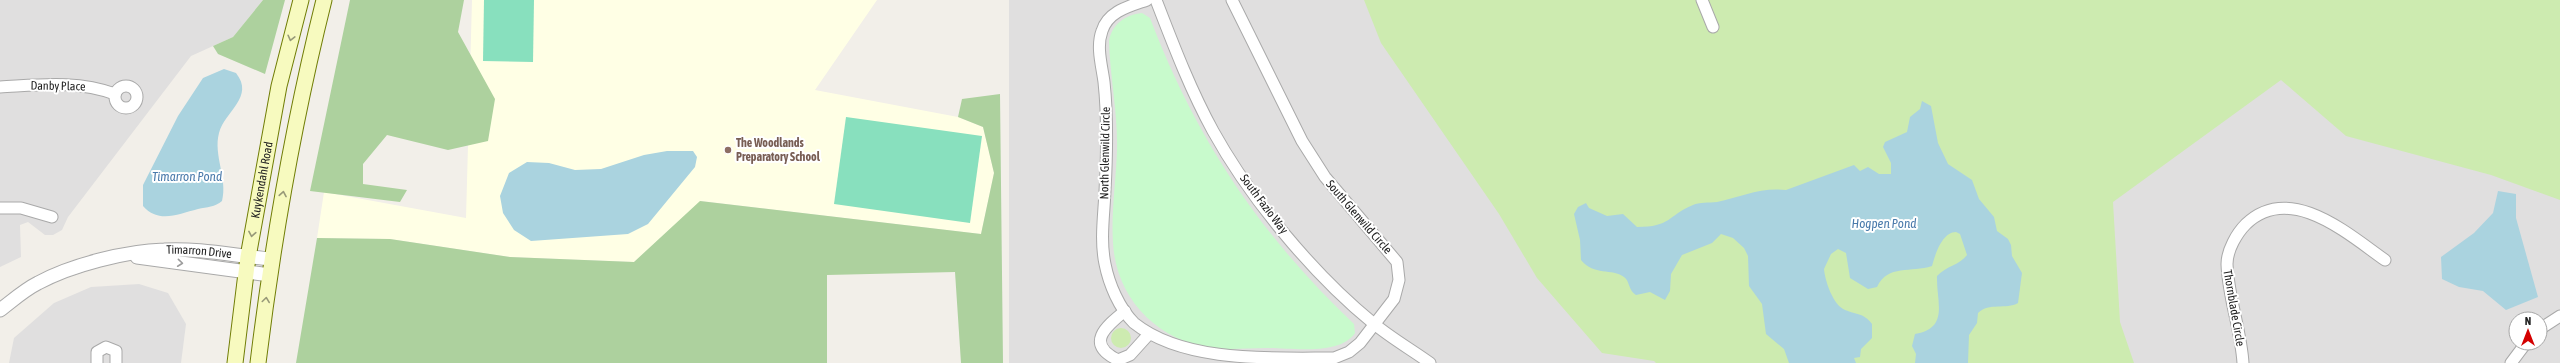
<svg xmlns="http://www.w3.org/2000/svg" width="2560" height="363" font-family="'Asap Condensed',sans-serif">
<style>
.residential{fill:#e0dfdf;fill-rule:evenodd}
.education{fill:#ffffe5}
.grass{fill:#cdebb0}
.forest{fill:#add19e}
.park{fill:#c8facc}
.pitch{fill:#88e0be}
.water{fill:#aad3df}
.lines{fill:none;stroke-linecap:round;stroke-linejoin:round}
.minor-casing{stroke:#a9a9a9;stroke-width:13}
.tertiary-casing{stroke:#a9a9a9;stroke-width:15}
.secondary-casing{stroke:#707d05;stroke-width:17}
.minor{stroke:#fff;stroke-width:11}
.tertiary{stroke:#fff;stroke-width:13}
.secondary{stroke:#f7fabf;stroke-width:15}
.oneway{stroke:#979978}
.oneway2{stroke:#9c9c9c}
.education-dot{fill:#8d6e63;stroke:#fff;stroke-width:1.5}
.labels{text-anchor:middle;stroke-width:4;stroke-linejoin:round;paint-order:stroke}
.street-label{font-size:12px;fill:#222;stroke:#fff}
.education-label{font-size:12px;font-weight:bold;fill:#785e54;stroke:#fff;text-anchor:start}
.water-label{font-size:13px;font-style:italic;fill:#4a7aab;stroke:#fff}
</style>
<rect width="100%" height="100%" fill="#f2efe9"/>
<!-- residential -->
<g class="residential">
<path d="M0,0H263L233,37L191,56L68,217L62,230L53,235H45L28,222L20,225L21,257L0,267Z"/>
<path d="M1009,0H2560V363H1009ZM2516,319H2540V343H2516Z"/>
<path d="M139,284L168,293L186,324L181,363H9L14,338L54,303L91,287Z"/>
</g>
<!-- education -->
<path class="education" d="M472,0H877L815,90L958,117L983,127L994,173L981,234L701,201L634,262L510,257L390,239L317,238L324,192L466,218Z"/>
<!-- grass -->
<g class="grass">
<path d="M1364,0H2560V200L2491,175L2346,136L2281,80L2113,202L2120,322L2134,363H1656L1654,361L1602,353L1537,278L1499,214L1381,43Z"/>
<circle cx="1121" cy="338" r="10"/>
</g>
<!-- forest -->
<g class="forest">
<path d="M263,0H285L265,74L218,54L213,46L233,37Z"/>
<path d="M350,0H464L458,32L495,99L488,141L448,150L387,135L363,164V184L407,190L400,202L310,191Z"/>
<path d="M1000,94L1003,363H961L955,272L827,275V363H296L317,238L390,239L510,257L634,262L700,201L981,234L994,173L983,127L958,117L962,99Z"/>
</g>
<!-- park -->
<path class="park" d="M1142,13L1150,18C1196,139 1260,235 1354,324L1355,333C1340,356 1290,348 1266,348C1248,348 1230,350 1212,348C1158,341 1116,299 1113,243C1111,213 1116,181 1117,150C1118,113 1110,78 1109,41C1112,24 1125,15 1142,13Z"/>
<!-- pitch -->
<g class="pitch">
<path d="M484,0H534L533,62L483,61Z"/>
<path d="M846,117L982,136L970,223L834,204Z"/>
</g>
<!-- water -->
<g class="water">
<path d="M224,69L236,73C255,97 225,111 219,133C213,155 228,179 222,201C215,207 207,207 198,209C178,214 159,224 143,206V185L178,116L203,78Z"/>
<path d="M1922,101L1931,106L1938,143L1948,164L1972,180L1979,199L1994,217L1997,231L2008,239L2011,245L2012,256L2022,273L2018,303C2006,310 1989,302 1978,313L1977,323L1969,335L1968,363H1915L1916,354L1912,346L1915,334C1950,328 1936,301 1937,276C1946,266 1960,265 1967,255L1960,234L1956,232C1942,232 1935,255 1932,266C1911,273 1888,264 1877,287L1868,289L1850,278L1846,253L1838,249L1831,254L1824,269C1825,281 1833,305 1845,310C1857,315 1864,313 1872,324V338L1861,349L1860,357L1854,358L1856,363H1789L1784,349L1766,334L1762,304L1749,286L1748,256L1744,248L1733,238L1721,234L1712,243L1682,255L1671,274L1670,291L1665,300L1650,292L1636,295C1628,290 1630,281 1624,277C1612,268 1594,276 1581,260L1580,240L1574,214L1578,207L1586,203L1589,208L1607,216L1623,214L1637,227C1671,227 1667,216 1693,205C1699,202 1709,203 1717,202C1740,197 1761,187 1786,190L1854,165L1860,171L1868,167L1879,174H1891V163L1883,147L1885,142L1907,132L1910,117L1920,109Z"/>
<path d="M667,151H693L697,157L695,167L648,224L628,234L531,241L514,230L503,213L500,196L509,173L527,162L549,163L575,170L601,169L644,155Z"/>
<path d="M2498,191L2516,194V218L2538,297L2506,310L2483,291L2459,287L2442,279L2441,257L2474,233L2493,213Z"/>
</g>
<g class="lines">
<defs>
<g id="minor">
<path d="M1147,0C1130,6 1108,11 1102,31C1096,47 1102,66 1104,82C1108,119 1107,154 1105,191C1104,215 1100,240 1105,264C1109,284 1119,308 1134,323C1184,363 1271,358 1334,358L1349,352L1360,343L1394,299L1399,280L1397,262L1325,177L1302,141L1232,0"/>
<path d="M1156,0C1173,44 1190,89 1213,131C1250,198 1313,274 1373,323C1391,338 1412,350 1430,363"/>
<path d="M1702,0L1713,27"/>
<circle cx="126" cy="97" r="11"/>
<path d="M0,87C39,85 77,80 115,94"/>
<path d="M0,208H21L52,217"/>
<path d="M1125,311C1105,327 1085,344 1118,360L1130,355L1149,334"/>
<path d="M2540,329L2560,316"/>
<path d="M97,363V352L106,347L116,351V363"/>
<path d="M2243,363C2241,330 2228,297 2227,264C2227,250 2237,233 2246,224C2290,182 2348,234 2385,260"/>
<path d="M2511,363L2526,343"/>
</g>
<g id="tertiary">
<path d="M137,257L270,275"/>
<path id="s1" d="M0,310C12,301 24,290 38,283C71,265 126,251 164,250C200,248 236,256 271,259"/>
</g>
<g id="secondary">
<path id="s2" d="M235,363L248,257L279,86L301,0"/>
<path d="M258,363C273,240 294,120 324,0"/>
</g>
</defs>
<!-- minor casing -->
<use href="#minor" class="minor-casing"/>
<!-- tertiary casing -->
<use href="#tertiary" class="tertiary-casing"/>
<!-- secondary casing -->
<use href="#secondary" class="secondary-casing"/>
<!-- minor -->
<use href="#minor" class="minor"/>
<!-- tertiary -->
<use href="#tertiary" class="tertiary"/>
<!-- secondary -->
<use href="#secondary" class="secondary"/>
</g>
<!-- one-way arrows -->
<defs><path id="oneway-chevron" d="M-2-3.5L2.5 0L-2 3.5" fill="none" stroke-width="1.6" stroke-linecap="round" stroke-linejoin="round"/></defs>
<g class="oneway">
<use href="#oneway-chevron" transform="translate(291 38) rotate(104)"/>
<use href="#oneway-chevron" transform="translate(283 194) rotate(-80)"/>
<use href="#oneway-chevron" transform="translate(252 234) rotate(100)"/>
<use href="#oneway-chevron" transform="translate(266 300) rotate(-82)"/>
</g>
<use class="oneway2" href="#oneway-chevron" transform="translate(180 263) rotate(6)"/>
<!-- markers -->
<circle class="education-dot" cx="728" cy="150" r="4"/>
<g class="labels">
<!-- street labels -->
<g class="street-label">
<text transform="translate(58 86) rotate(1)" y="4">Danby Place</text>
<text transform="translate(1105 153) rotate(-89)" y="4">North Glenwild Circle</text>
<text dy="4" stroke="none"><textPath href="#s2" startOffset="185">Kuykendahl Road</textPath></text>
<text transform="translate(1264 204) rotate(53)" y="4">South Fazio Way</text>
<text transform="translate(1359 217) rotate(49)" y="4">South Glenwild Circle</text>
<text dy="4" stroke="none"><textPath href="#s1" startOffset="213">Timarron Drive</textPath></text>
<text transform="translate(2234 308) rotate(80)" y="4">Thornblade Circle</text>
</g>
<!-- education labels -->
<g class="education-label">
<text x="736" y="147">The Woodlands<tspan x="736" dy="14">Preparatory School</tspan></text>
</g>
<!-- water labels -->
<g class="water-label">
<text x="187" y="181">Timarron Pond</text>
<text x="1884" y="228">Hogpen Pond</text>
</g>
</g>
<!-- north arrow -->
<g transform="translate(2528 331)"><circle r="19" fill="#ffffff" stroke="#a7a7a7"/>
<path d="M0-3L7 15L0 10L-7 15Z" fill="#d40000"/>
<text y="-6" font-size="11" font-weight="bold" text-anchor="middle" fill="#222222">N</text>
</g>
</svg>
